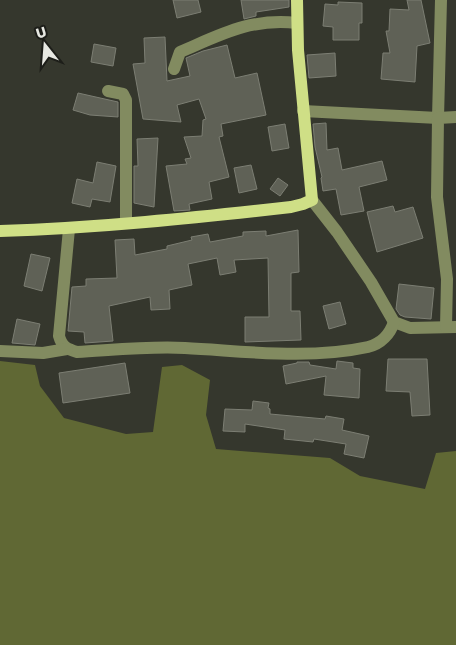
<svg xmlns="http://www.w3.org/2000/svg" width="456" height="645" font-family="Rubik,sans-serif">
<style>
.forest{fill:#606834}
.building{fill:#5f6156;stroke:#7c7e73}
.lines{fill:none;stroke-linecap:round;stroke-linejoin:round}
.minor{stroke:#828b60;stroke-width:12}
.major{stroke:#cfdf86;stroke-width:12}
</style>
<rect width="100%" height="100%" fill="#35372d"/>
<!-- forest -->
<path class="forest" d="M0,361L35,365L40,386L64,418L126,434L153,432L162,367L182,365L210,380L206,415L216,449L330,458L360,476L425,489L436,453L456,451V645H0Z"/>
<!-- building -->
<g class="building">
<path d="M173,0H198L201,12L177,18Z"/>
<path d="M241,0H289V7L256,12V16L244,19Z"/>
<path d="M407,0H421L430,43L417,46L415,82L381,79L383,53H390L386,31H389L390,9L409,10Z"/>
<path d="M338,2L362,3V23H359V40H333V27L323,26L325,4L338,5Z"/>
<path d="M165,37L167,81L190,76L186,58L203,51L227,45L235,78L257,73L266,115L221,124L223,136L219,137L229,177L209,182L212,199L189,204L190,210L174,211L166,166L187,164L185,159L191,158L184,137L202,136L203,120L206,119L199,99L177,105L181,122L143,119L133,64L145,63L144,38Z"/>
<path d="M94,44L116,48L113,66L91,62Z"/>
<path d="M335,53L336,76L309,78L307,55Z"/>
<path d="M78,93L118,102V117L90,115L73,110Z"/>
<path d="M326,123L327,150L338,148L342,170L382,161L387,180L359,187L364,211L341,215L336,189L323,191L321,178L322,177L315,147L313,124Z"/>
<path d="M285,124L289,148L272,151L268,127Z"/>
<path d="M158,138L154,207L134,203V166H138L137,139Z"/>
<path d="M97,162L116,166L110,202L92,199L90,207L72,203L77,179L93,183Z"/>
<path d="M251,165L257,189L239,193L234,168Z"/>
<path d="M278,178L288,185L280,196L270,189Z"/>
<path d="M393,206L395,212L413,207L423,238L377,252L367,212Z"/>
<path d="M298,230L299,272L291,273V311H300L301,340L245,342V317H269L268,258L234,260L236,272L220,275L217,258L188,264L192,285L169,290L170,309L151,310L150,297L109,306L113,341L85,343L84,332L68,331L72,287L86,286V279L117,278L115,240L134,239L135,255L167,249V246L192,240L191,237L208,234L210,242L243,236V232L266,231V236Z"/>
<path d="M31,254L50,258L42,291L24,286Z"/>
<path d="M399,284L434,288L431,319L405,317L400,315L396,309Z"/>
<path d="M340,302L346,324L329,329L323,306Z"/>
<path d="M17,319L40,324L35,345L12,343Z"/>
<path d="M388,359H427L430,415L412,416L410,392L386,391Z"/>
<path d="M337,361L353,363V368L360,369L359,398L324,395L326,376L286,384L283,366L297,363V362H309L310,365L336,369Z"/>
<path d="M125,363L130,393L63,403L59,373Z"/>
<path d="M253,401L269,403L268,408L270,409V414L325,419L326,416L344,419L342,430L369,436L364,458L344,454L346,444L314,439L313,442L284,439L285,430L245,424V432L223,431L225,409L252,410Z"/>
</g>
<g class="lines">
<!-- minor -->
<g class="minor">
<path d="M174,69L180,52C222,34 250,18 297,23"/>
<path d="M108,91L123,94L126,100V223"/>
<path d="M303,111L438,118L441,0"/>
<path d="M312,200L337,232L371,282L394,322L410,328L456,327"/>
<path d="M69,229L59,336C62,347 67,349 77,352C113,350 149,346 185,348C245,351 308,360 368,347C381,344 390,334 394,322"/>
<path d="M446,327L447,279L437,197L438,118L456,117"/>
<path d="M0,351L43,353L67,349"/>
</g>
<!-- major -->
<path class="major" d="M0,231C97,228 194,218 291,207L303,204L312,200L298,50L297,0"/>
</g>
<!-- north arrow -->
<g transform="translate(45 45) rotate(343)" stroke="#1d1e19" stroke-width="4" paint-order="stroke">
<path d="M0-4L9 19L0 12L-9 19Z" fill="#e7e8e2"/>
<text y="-8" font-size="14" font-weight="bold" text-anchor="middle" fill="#e7e8e2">U</text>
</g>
</svg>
